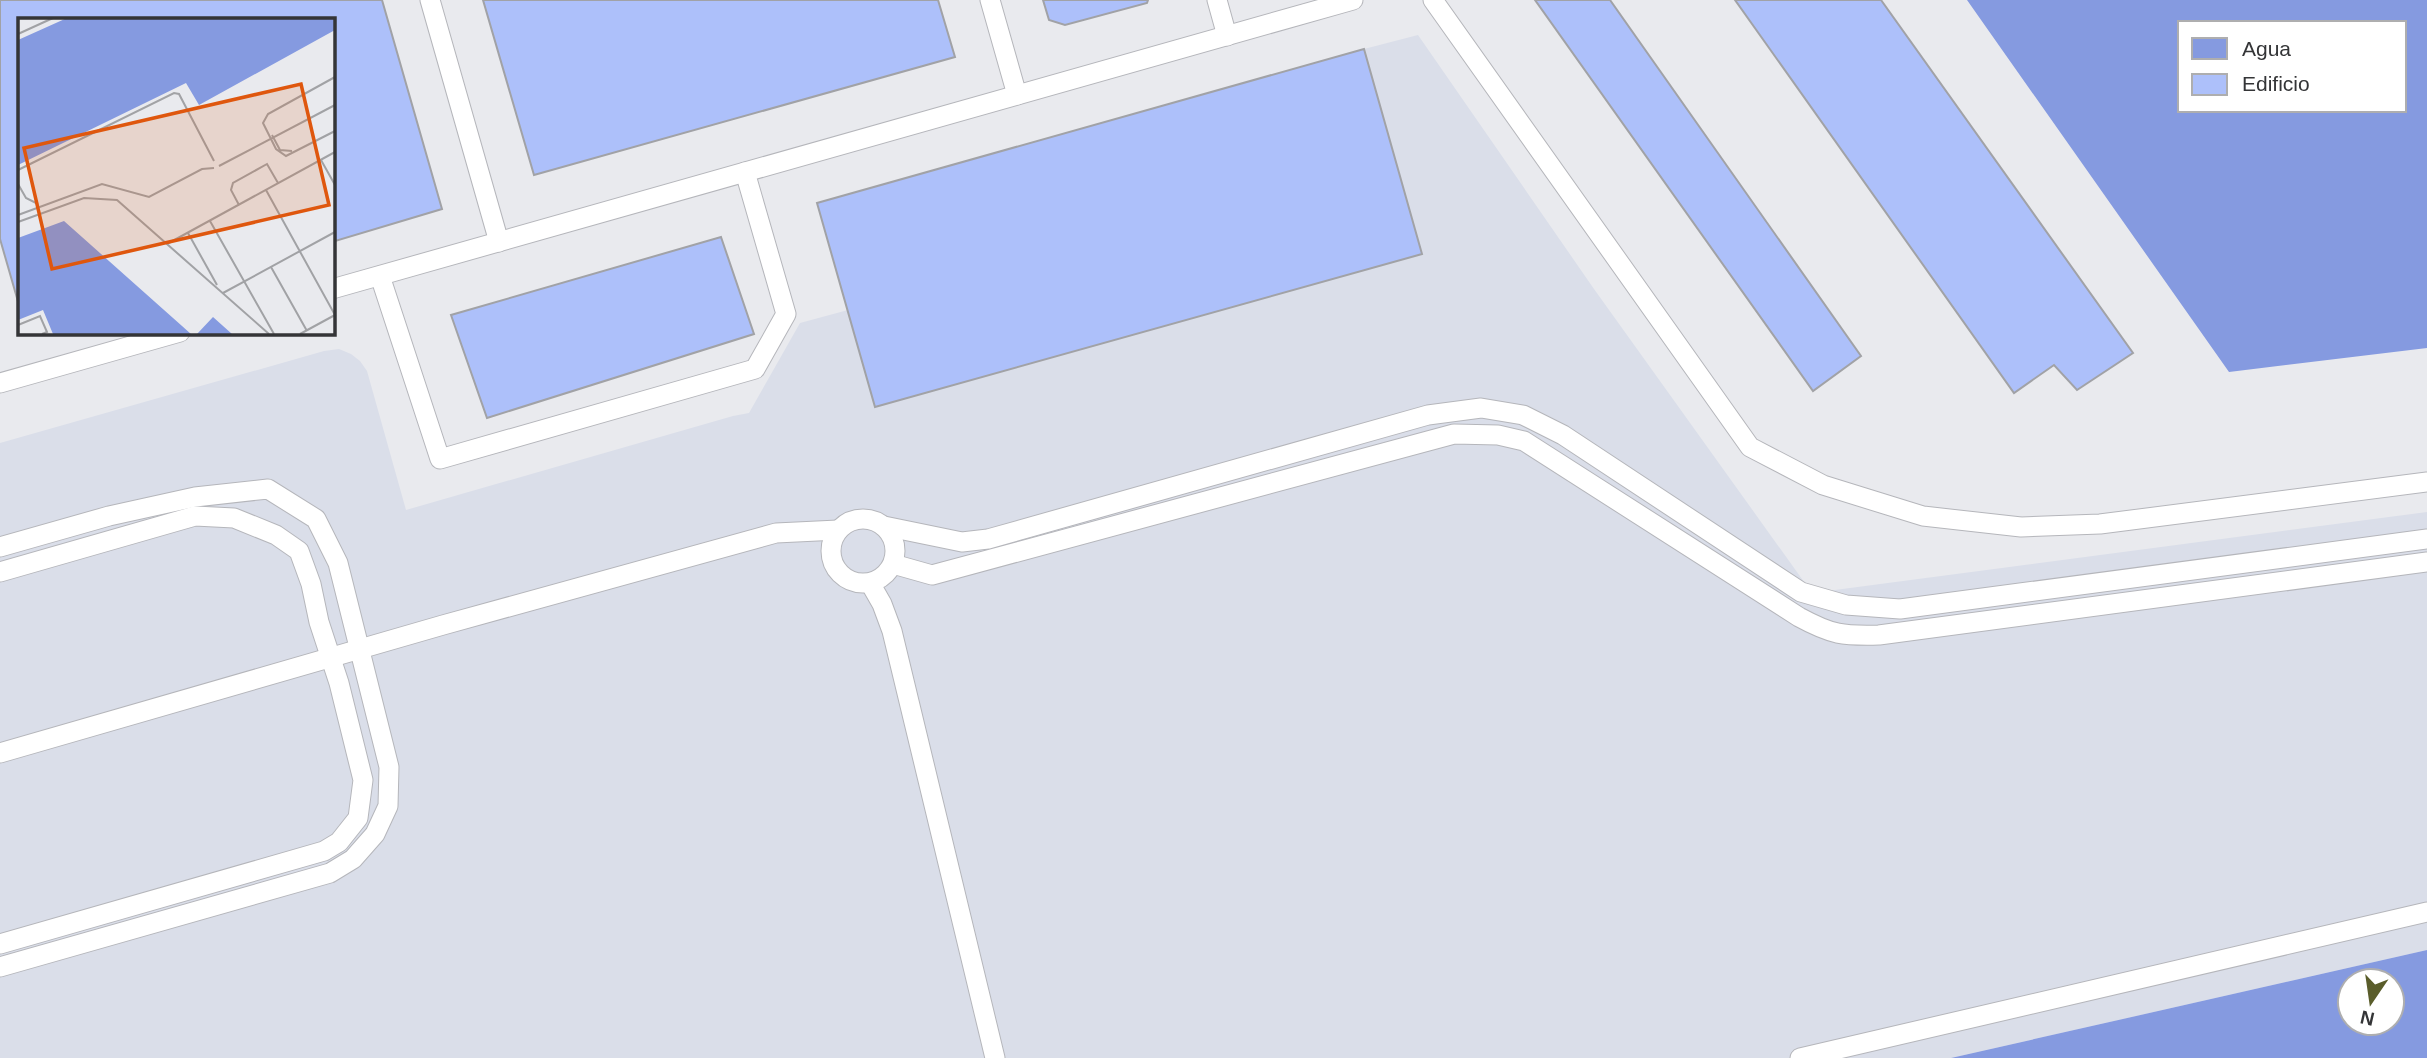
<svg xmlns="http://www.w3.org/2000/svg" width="2427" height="1058" font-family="Helvetica,sans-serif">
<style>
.built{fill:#dadee9}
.water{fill:#859ae0;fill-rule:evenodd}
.building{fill:#adc0fa;stroke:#a1a2a6;stroke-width:2}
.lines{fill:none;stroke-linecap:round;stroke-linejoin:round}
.lane-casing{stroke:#b5b6bb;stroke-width:21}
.lane{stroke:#fff;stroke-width:19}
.inset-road{fill:none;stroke:#a1a2a5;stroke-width:2}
.view{fill:#df570e;fill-opacity:0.15;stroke:#df570e;stroke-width:3.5}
.inset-edge{fill:none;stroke:#343537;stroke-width:3.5}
</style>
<rect width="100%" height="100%" fill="#e9eaee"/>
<!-- built -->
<path class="built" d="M1418,35L1594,289L1812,593L2427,512V950L1951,1058H0V443L324,351L339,349L351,354L360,361L367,371L406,510L733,416L749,413L800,323L848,310L876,407L1421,254L1364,49Z"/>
<!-- water -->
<g class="water">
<path d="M1967,0H2427V348L2229,372ZM2180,23H2404V110H2180Z"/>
<path d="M2427,950V1058H1951ZM2350,981H2392V1023H2350Z"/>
</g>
<!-- building -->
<g class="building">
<path d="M0,0H382L442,209L332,242V19H19V305L0,239Z"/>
<path d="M483,0H938L955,57L534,175Z"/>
<path d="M1043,0H1148L1147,3L1065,25L1049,20Z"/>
<path d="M1535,0H1610L1861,356L1813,391Z"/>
<path d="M1735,0H1881L2133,353L2077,390L2054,365L2014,393Z"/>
<path d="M1364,49L1422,254L875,407L817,203Z"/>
<path d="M721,237L754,334L487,418L451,315Z"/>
</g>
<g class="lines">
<defs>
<g id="lane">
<path d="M430,0L499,242"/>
<path d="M990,0L1017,95"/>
<path d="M1217,0L1227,36"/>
<path d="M1433,0L1750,447L1823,485L1923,516L2021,527L2100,524L2427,482"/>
<path d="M380,276L440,459L755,369L786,314L745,172"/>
<path d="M332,289L1353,0"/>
<path d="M0,383L180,332"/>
<circle cx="863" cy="551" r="32"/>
<path d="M884,526L962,542L988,539L1428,415L1481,408L1523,415L1563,435L1801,592L1846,605L1900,609L2427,539"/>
<path d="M0,547L109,516L195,497L268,489L316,519L338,563L389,767L388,806L375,834L353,859L330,873L0,967"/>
<path d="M893,564L932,575L1454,434L1498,435L1524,441L1799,617C1832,635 1843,636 1879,635L2427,562"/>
<path d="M0,572L195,516L234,518L276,535L299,551L311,584L319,622L339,683L363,780L358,818L339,842L324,851L0,944"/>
<path d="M870,583L882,604L892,631L995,1058"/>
<path d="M0,753L443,625L776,533L838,530"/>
<path d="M1800,1058L2427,912"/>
</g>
</defs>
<!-- lane casing -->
<use href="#lane" class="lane-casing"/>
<!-- lane -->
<use href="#lane" class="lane"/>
</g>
<!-- overview -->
<g transform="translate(18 18)">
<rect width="317" height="317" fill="#e9eaee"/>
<path d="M49,0H317V12L181,87L168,65L0,147V22ZM46,203L173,316H35L25,292L0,302V220ZM195,299L214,316H179Z" fill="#859ae0"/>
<path class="inset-road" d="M0,16L35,0M317,59L250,96L245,105L258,131L268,138L317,113M254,117L262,132L274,133M303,142L317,167M201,148L317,87M0,152L156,75L161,76L196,143M0,166L8,180L20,186M248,172L317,297L282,316M221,187L213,172L215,165L249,146L260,165M0,197L84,166L131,179L184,151L196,150M192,203L256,316M0,204L66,180L99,182L251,316M170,215L199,267M149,226L317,134M253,249L289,313M205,275L317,214M0,307L22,298L29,314L24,316"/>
<path class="view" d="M283,66L311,187L34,251L6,130Z"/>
<rect width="317" height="317" class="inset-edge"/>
</g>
<!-- legend -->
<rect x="2178" y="21" width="228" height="91" fill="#ffffff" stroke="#aeaeaf" stroke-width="2"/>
<rect x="2192" y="38" width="35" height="21" fill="#859ae0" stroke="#aeaeaf" stroke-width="2"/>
<text x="2242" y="56" font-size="21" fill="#343537">Agua</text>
<rect x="2192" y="74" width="35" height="21" fill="#adc0fa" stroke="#aeaeaf" stroke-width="2"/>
<text x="2242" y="91" font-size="21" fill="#343537">Edificio</text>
<!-- north arrow -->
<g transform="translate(2371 1002) rotate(193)"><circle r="33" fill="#ffffff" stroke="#aeaeaf" stroke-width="2"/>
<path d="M0-5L12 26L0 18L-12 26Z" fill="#5a5d2b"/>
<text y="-10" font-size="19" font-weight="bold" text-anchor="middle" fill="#343537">N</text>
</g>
</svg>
